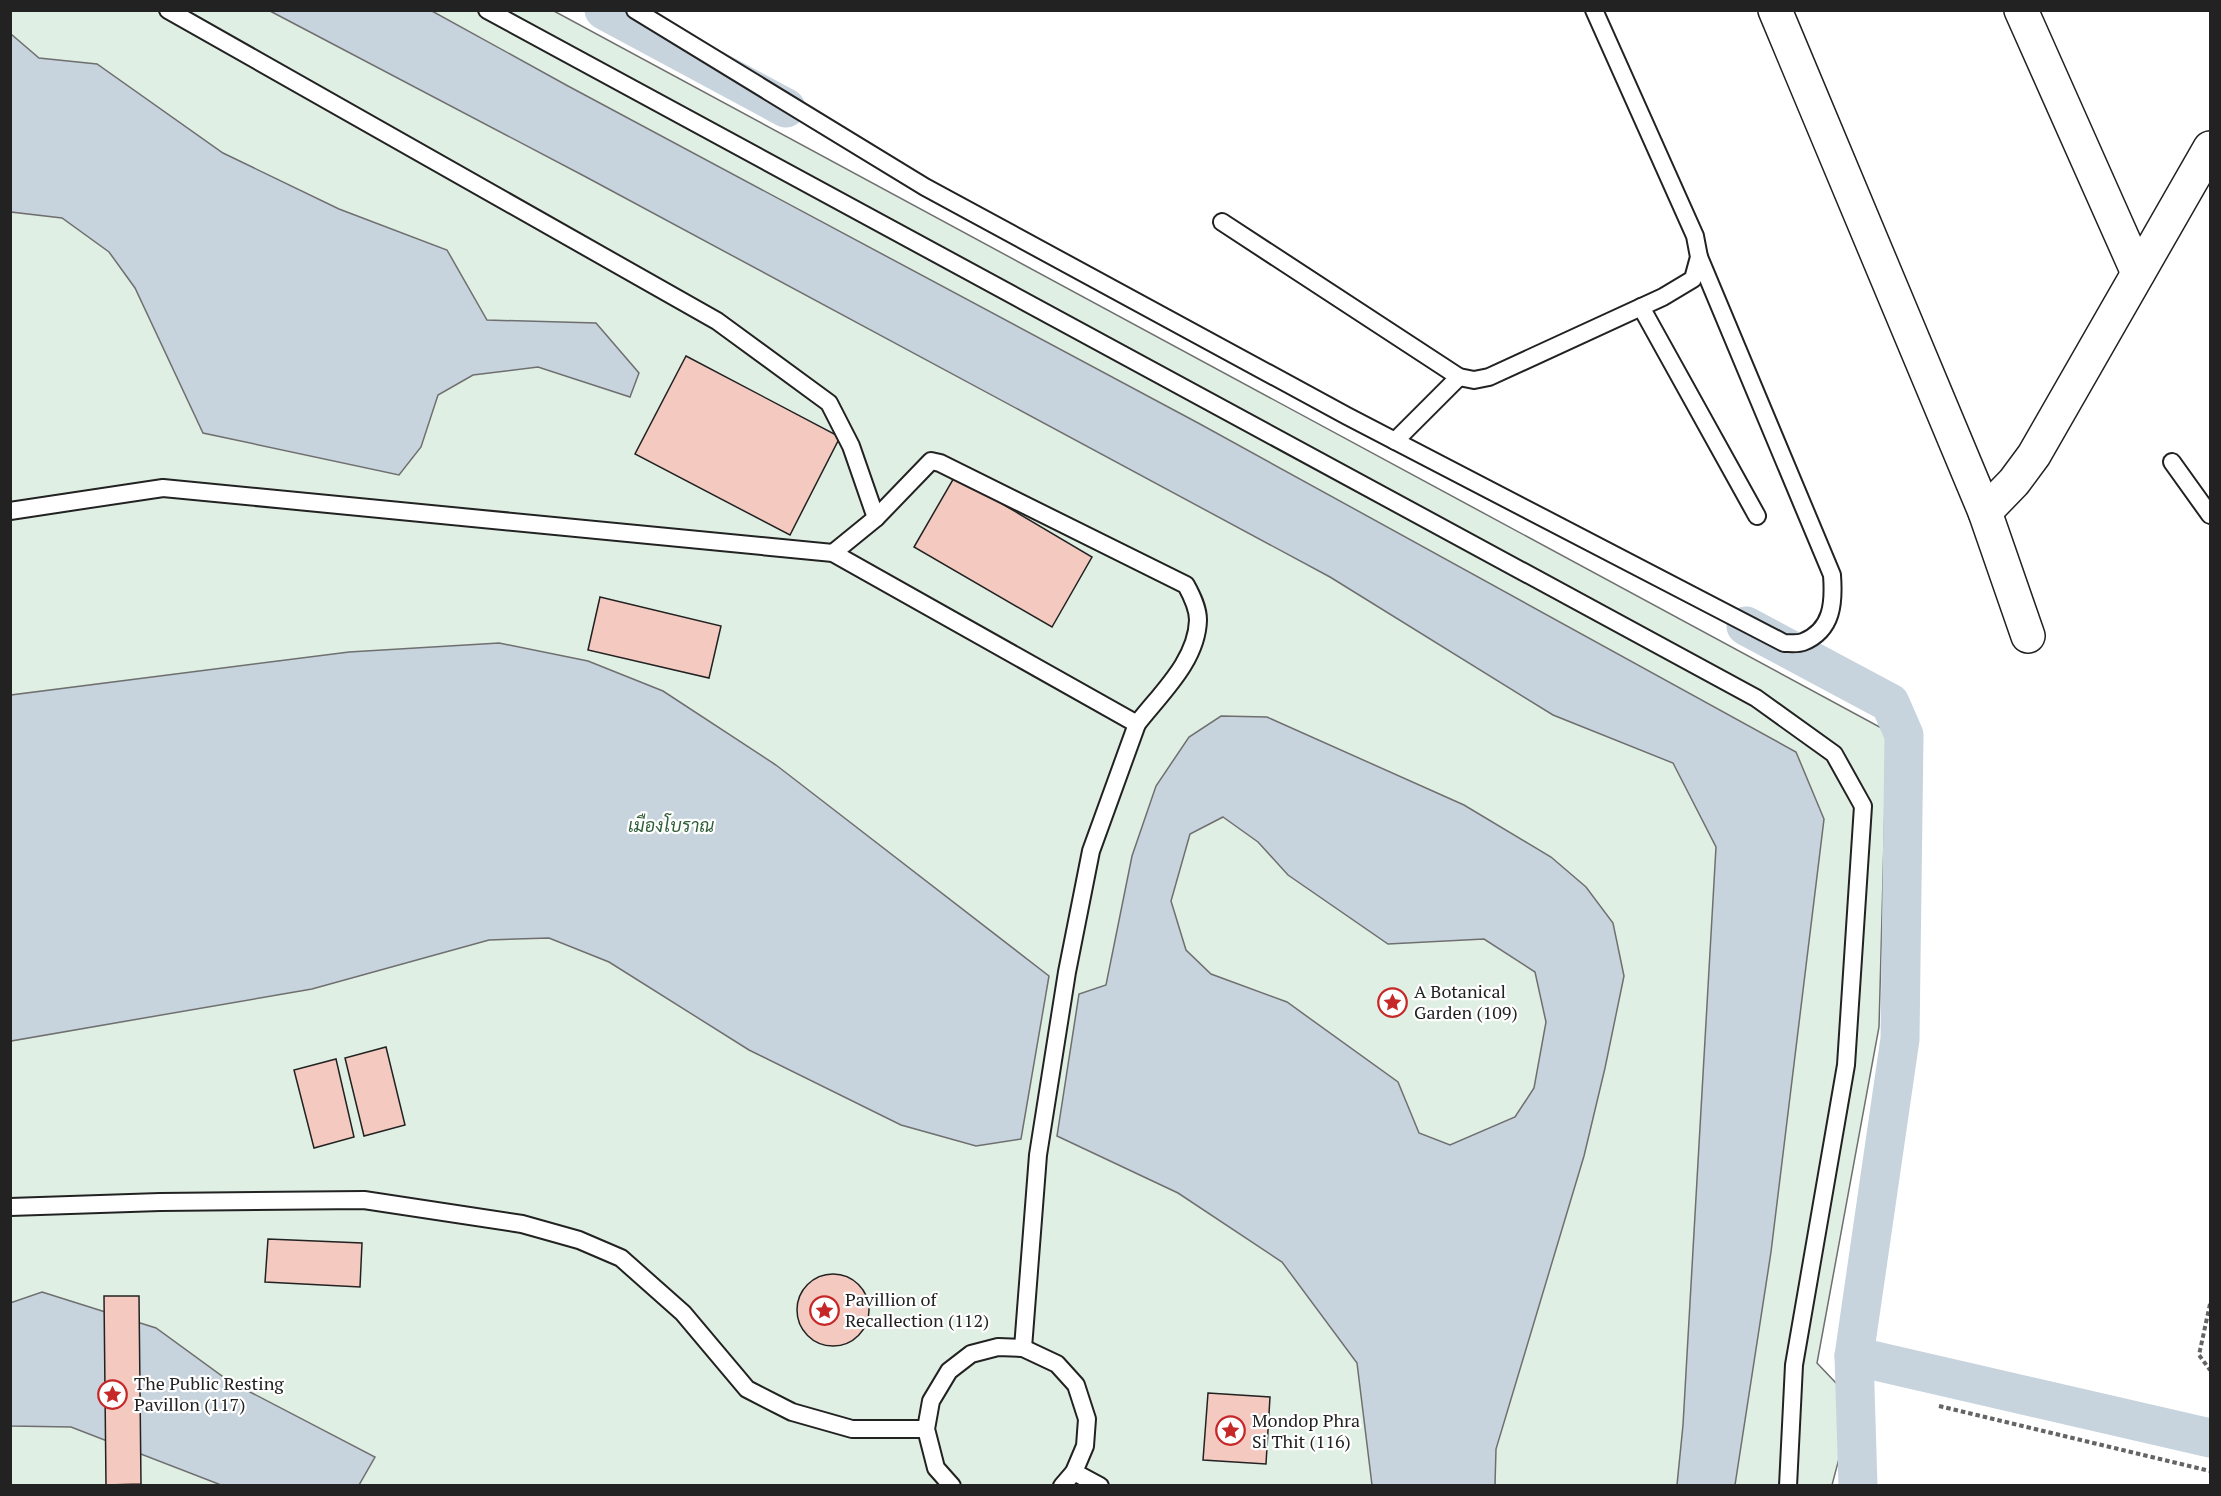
<svg xmlns="http://www.w3.org/2000/svg" width="2221" height="1496" font-family="'PT Serif',Sarabun,serif">
<style>
.green{fill:#e0efe3;stroke:#6f6f6f;stroke-width:1.5}
.water{fill:#c7d3dd;stroke:#6f6f6f;stroke-width:1.5;fill-rule:evenodd}
.lines{fill:none;stroke-linecap:round;stroke-linejoin:round}
.canal{stroke:#c7d3dd;stroke-width:39}
.building{fill:#f3c9c0;stroke:#222;stroke-width:1.5}
.service-casing{stroke:#222;stroke-width:20}
.minor-casing{stroke:#222;stroke-width:36}
.path{stroke:#646464;stroke-width:4;stroke-dasharray:4.5 3;stroke-linecap:butt}
.service{stroke:#fff;stroke-width:16}
.minor{stroke:#fff;stroke-width:33}
.labels{text-anchor:middle;stroke-width:4.5;stroke-linejoin:round;paint-order:stroke}
.park-label{font-size:18px;font-style:italic;fill:#2f5e38;stroke:#fff}
.poi-label{font-size:18px;fill:#222;stroke:#fff;text-anchor:start}
</style>
<rect width="100%" height="100%" fill="#fff"/>
<!-- green -->
<path class="green" d="M10,11H554L1887,731L1879,1027L1817,1363L1854,1402L1832,1485H11Z"/>
<!-- water -->
<g class="water">
<path d="M270,11H432L568,86L1200,424L1796,752L1824,819L1771,1252L1735,1485H1677L1683,1425L1716,847L1673,763L1553,715L1330,577L586,177Z"/>
<path d="M11,34L39,58L97,64L223,153L339,209L447,250L487,320L596,323L639,373L630,397L538,367L473,375L438,395L421,447L399,475L203,433L135,288L109,252L62,218L11,212Z"/>
<path d="M499,643L588,661L663,691L776,765L1049,976L1021,1139L976,1146L901,1125L749,1050L609,962L549,938L489,940L312,989L11,1041V695L349,652Z"/>
<path d="M1221,716L1267,717L1464,805L1551,857L1586,887L1613,923L1624,976L1605,1068L1584,1156L1496,1449L1495,1485H1372L1357,1363L1282,1262L1178,1193L1057,1136L1079,994L1106,985L1132,856L1156,786L1189,737ZM1223,817L1258,842L1288,875L1388,944L1484,939L1535,972L1546,1022L1534,1088L1515,1117L1450,1145L1419,1133L1398,1082L1287,1002L1211,974L1186,950L1171,901L1190,834Z"/>
<path d="M42,1292L156,1328L229,1381L375,1457L359,1485H221L71,1427L11,1426L10,1303Z"/>
</g>
<g class="lines">
<!-- canal -->
<g class="canal">
<path d="M604,10L786,108"/>
<path d="M1746,626L1890,703L1904,735L1900,1039L1854,1356L1858,1486"/>
<path d="M1854,1356L2210,1438"/>
</g>
</g>
<!-- building -->
<g class="building">
<path d="M686,356L840,437L790,535L635,454Z"/>
<path d="M955,476L1092,557L1052,627L914,547Z"/>
<path d="M600,597L721,626L709,678L588,650Z"/>
<path d="M386,1047L405,1125L364,1136L345,1058Z"/>
<path d="M336,1059L354,1137L314,1148L294,1070Z"/>
<path d="M268,1239L362,1243L360,1287L265,1282Z"/>
<circle cx="833" cy="1310" r="36"/>
<path d="M104,1296H139L141,1484L106,1485Z"/>
<path d="M1208,1393L1270,1397L1266,1464L1203,1460Z"/>
</g>
<g class="lines">
<defs>
<g id="service">
<path d="M168,10L717,321L829,403L851,446L876,518"/>
<path d="M487,10L1756,698L1834,754L1863,806L1846,1065L1794,1365L1788,1486"/>
<path d="M635,10L925,187L1347,416L1784,643C1790,643 1798,644 1803,642C1833,630 1834,602 1832,575L1699,257"/>
<path d="M1222,222L1459,377L1474,380L1489,377L1663,297L1693,279L1699,257L1695,236L1594,10"/>
<path d="M1641,307L1757,516"/>
<path d="M1395,441L1459,377"/>
<path d="M2172,462L2210,515"/>
<path d="M10,511L163,488L833,553L1137,724L1091,851L1067,972L1038,1155L1023,1348"/>
<path d="M833,553L876,518L931,461L940,463L1186,585C1192,596 1198,608 1198,620C1197,661 1160,694 1137,724"/>
<path d="M10,1207L160,1202L364,1200L522,1224L579,1240L621,1258L683,1313L747,1389L792,1412L852,1429H926"/>
<path d="M1074,1472L1100,1486"/>
<path d="M952,1486L936,1468L926,1429L931,1401L949,1371L971,1354L998,1347L1023,1348L1057,1364L1076,1385L1087,1419L1085,1446L1074,1472L1062,1486"/>
</g>
<g id="minor">
<path d="M1775,10L1985,512L2028,636"/>
<path d="M2021,10L2138,273"/>
<path d="M1985,512L2014,482L2034,455L2210,148"/>
</g>
</defs>
<!-- service casing -->
<use href="#service" class="service-casing"/>
<!-- minor casing -->
<use href="#minor" class="minor-casing"/>
<!-- path -->
<g class="path">
<path d="M2210,1304L2199,1355L2210,1370"/>
<path d="M1939,1406L2210,1471"/>
</g>
<!-- service -->
<use href="#service" class="service"/>
<!-- minor -->
<use href="#minor" class="minor"/>
</g>
<!-- icons -->
<defs>
<symbol id="sight-ring" viewBox="-11 -11 22 22"><circle r="9.5" fill="#fff" stroke="#c62828" stroke-width="1.5"/><path d="M0-6L1.8-2.2L6-1.7L2.9 1.2L3.7 5.4L0 3.3L-3.7 5.4L-2.9 1.2L-6-1.7L-1.8-2.2Z" fill="#c62828"/></symbol>
</defs>
<g fill-rule="evenodd">
<use href="#sight-ring" x="1376" y="986" width="33" height="33"/>
<use href="#sight-ring" x="808" y="1294" width="33" height="33"/>
<use href="#sight-ring" x="96" y="1378" width="33" height="33"/>
<use href="#sight-ring" x="1214" y="1414" width="33" height="33"/>
</g>
<g class="labels">
<!-- park labels -->
<g class="park-label">
<text x="671" y="832">เมืองโบราณ</text>
</g>
<!-- poi labels -->
<g class="poi-label">
<text x="1414" y="998">A Botanical<tspan x="1414" dy="21">Garden (109)</tspan></text>
<text x="845" y="1306">Pavillion of<tspan x="845" dy="21">Recallection (112)</tspan></text>
<text x="134" y="1390">The Public Resting<tspan x="134" dy="21">Pavillon (117)</tspan></text>
<text x="1252" y="1427">Mondop Phra<tspan x="1252" dy="21">Si Thit (116)</tspan></text>
</g>
</g>
<!-- border -->
<rect width="2221" height="1496" fill="none" stroke="#222222" stroke-width="24"/>
</svg>
